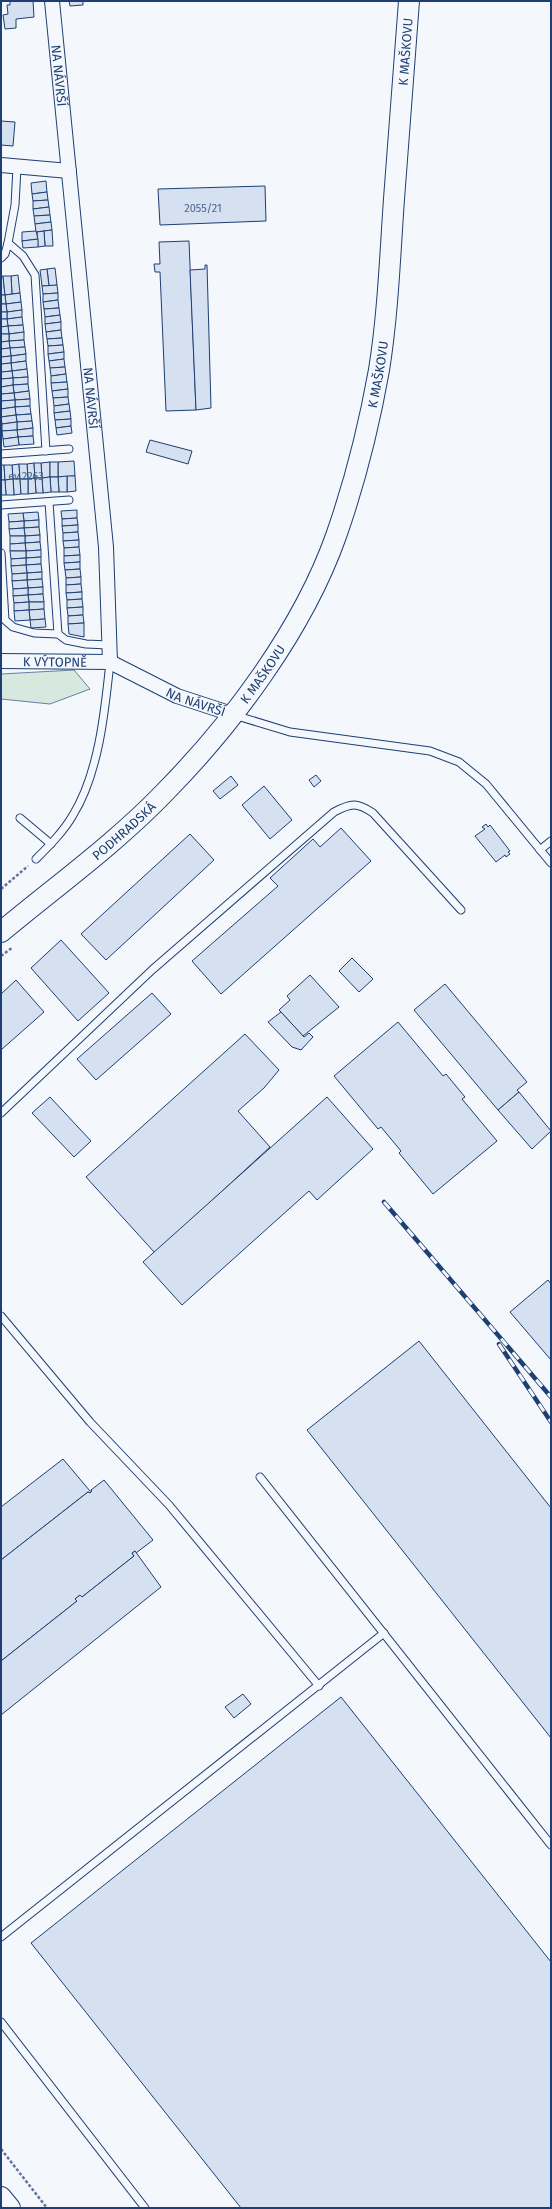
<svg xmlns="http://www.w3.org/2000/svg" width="552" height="2209" font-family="'Fira Sans',sans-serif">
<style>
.green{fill:#d7e8df;stroke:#687fa3}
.building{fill:#d5e0f0;stroke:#1d3f73}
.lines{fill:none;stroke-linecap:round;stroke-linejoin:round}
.lane-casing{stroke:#1d3f73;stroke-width:9}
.street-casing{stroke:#1d3f73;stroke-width:16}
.secondary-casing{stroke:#1d3f73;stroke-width:22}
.path{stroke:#5e769c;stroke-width:2.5;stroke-dasharray:3 2;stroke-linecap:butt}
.lane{stroke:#f4f7fb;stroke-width:7}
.street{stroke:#f4f7fb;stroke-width:14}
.secondary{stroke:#f4f7fb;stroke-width:20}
.rail-casing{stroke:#1d3f73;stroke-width:4.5}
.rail{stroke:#f4f7fb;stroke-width:3;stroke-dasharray:9;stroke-linecap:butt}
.labels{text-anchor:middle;stroke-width:3;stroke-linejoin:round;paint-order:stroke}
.number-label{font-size:11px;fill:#4b6792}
.street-label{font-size:13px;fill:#1d3f73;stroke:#f4f7fb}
</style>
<rect width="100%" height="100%" fill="#f4f7fb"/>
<!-- green -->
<path class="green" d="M74,670L90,689L50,704L1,699V674Z"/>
<!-- building -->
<g class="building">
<path d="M10,1H33L34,17L16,19V28L5,29L3,15L8,14L7,5H10Z"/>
<path d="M69,1H83V5L70,6Z"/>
<path d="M1,121L15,122L13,146L1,145Z"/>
<path d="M46,181L47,192L32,194L31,183Z"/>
<path d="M265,186L266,221L160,225L158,189Z"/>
<path d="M47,192L48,200L33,201L32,194Z"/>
<path d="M48,200L49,207L33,209V201Z"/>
<path d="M49,207L50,215L34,216L33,209Z"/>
<path d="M50,215L51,222L35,224L34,216Z"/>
<path d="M51,222L52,230L36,232L35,224Z"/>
<path d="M52,230L53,246H45L44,231Z"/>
<path d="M44,231L45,246L38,247L37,232Z"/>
<path d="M22,232L36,231L38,239L22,241Z"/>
<path d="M38,239V247L23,248L22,241Z"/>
<path d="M189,241L196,410L166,411L160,272H155L154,264H160L159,242Z"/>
<path d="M205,265H207L211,408L196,410L190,270L205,269Z"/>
<path d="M55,268L57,285L49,286L47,269Z"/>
<path d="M47,269L49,286H42L40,270Z"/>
<path d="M18,275L20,293L12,294L11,276Z"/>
<path d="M1,276H3L5,295H1Z"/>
<path d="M3,276H11L12,294L5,295Z"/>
<path d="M57,285L58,293L43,294L42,286Z"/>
<path d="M20,293L21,302L6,304L5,295Z"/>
<path d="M58,293V300L43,302V294Z"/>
<path d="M1,295H5L6,304H1Z"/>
<path d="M58,300L59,308L44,309L43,302Z"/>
<path d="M21,302L22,310L7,312L6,304Z"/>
<path d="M1,304H6L7,312H1Z"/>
<path d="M59,308L60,315L45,317L44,309Z"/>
<path d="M22,310V317L7,319V312Z"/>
<rect x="1" y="312" width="6" height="7"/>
<path d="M60,315L61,322L45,324V317Z"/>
<path d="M22,317L23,325L8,326L7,319Z"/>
<path d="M1,319H7L8,326L1,327Z"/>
<path d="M61,322V330L46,332L45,324Z"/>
<path d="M23,325L24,332L9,334L8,326Z"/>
<path d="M8,326L9,334H1V327Z"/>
<path d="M61,330L62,338L47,339L46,332Z"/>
<path d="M24,332V340L9,341V334Z"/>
<path d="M1,334H9V341L1,342Z"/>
<path d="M62,338L63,345L48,346L47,339Z"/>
<path d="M24,340L25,347L10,348L9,341Z"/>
<path d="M9,341L10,348L1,349V342Z"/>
<path d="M63,345L64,352L48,354V346Z"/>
<path d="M25,347L26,354L11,356L10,348Z"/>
<path d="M10,348L11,356L1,357V349Z"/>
<path d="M64,352V359L49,361L48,354Z"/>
<path d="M26,354V361L11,363V356Z"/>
<path d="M11,356V363L1,364V357Z"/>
<path d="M64,359L65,367L50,368L49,361Z"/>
<path d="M26,361L27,369L12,371L11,363Z"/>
<path d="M11,363L12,371L1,372V364Z"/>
<path d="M65,367L66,374L51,376L50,368Z"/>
<path d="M27,369L28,377L13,378L12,371Z"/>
<path d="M12,371L13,378L1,379V372Z"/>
<path d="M66,374L67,382L51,383V376Z"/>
<path d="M28,377V384L13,385V378Z"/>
<path d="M13,378V385L1,387V379Z"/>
<path d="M67,382L68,389L52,391L51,383Z"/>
<path d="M28,384L29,391L14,393L13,385Z"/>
<path d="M13,385L14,393L1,394V387Z"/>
<path d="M68,389V397L53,398L52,391Z"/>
<path d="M29,391L30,399L15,400L14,393Z"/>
<path d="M14,393L15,400L1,401V394Z"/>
<path d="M68,397L69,404L54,406L53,398Z"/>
<path d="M30,399V406L15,407V400Z"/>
<path d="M15,400V407L1,409V401Z"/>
<path d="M69,404L70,411L54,413V406Z"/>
<path d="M30,406L31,414L16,415L15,407Z"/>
<path d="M15,407L16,415L1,417V409Z"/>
<path d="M70,411L71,419L55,420L54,413Z"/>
<path d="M31,414L32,421L17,422L16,415Z"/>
<path d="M16,415L17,422L2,424L1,417Z"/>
<path d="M71,419V426L56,428L55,420Z"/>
<path d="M32,421L33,428L17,430V422Z"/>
<path d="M17,422V430L2,431V424Z"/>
<path d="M71,426L72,433L57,435L56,428Z"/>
<path d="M33,428V436L18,437L17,430Z"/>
<path d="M17,430L18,437L3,439L2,431Z"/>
<path d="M33,436L34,444L19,445L18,437Z"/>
<path d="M18,437L19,445L4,447L3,439Z"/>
<path d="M150,440L192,451L188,464L146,452Z"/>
<path d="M74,461L75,476L58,477V462Z"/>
<path d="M50,462V477L42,478L41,463Z"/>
<rect x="50" y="462" width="8" height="15"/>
<path d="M34,463L35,478L28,479L27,464Z"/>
<path d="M34,463H41L42,478H35Z"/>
<path d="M19,464L20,479H13L12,465Z"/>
<path d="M19,464H27L28,479H20Z"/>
<path d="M1,465H4L5,480H1Z"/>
<path d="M4,465H12L13,479L5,480Z"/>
<path d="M67,476H75L76,491L67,492Z"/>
<path d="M67,476V492H59L58,477Z"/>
<path d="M50,477H58L59,492H51Z"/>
<path d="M50,477L51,492L43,493L42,478Z"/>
<path d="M35,478H42L43,493H36Z"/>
<path d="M35,478L36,493L28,494V479Z"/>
<path d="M13,479H20L21,494L14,495Z"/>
<path d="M13,479L14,495H6L5,480Z"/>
<path d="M20,479H28V494H21Z"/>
<path d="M1,480H5L6,495H1Z"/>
<path d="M77,510V518L62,519L61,511Z"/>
<path d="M38,512L39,520L24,521L23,513Z"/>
<path d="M23,513L24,521L9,522L8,514Z"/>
<path d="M77,518L78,525L62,526V519Z"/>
<path d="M39,520V527L24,528V521Z"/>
<path d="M24,521V528L9,529V522Z"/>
<path d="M78,525V532L63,533L62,526Z"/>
<path d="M39,527L40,535L25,536L24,528Z"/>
<path d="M24,528L25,536H10L9,529Z"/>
<path d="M78,532L79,540L63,541V533Z"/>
<path d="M40,535V542L25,543V536Z"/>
<path d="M10,536H25V543L10,544Z"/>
<path d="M79,540V547L64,548L63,541Z"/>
<path d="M40,542L41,550L26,551L25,543Z"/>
<path d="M25,543L26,551H10V544Z"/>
<path d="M79,547L80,555L64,556V548Z"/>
<path d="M41,550V557L26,558V551Z"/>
<path d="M10,551H26V558L11,559Z"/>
<path d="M80,555V562L64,563V556Z"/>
<path d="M41,557V564L26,565V558Z"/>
<path d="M26,558V565L11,566V559Z"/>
<path d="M80,562V569L65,570L64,563Z"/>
<path d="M41,564L42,572L27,573L26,565Z"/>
<path d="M26,565L27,573L12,574L11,566Z"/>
<path d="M80,569L81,577L66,578L65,570Z"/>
<path d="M42,572V579L27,580V573Z"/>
<path d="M27,573V580L12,581V574Z"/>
<path d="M81,577V584L66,585V578Z"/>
<path d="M42,579L43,587L28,588L27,580Z"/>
<path d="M27,580L28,588L13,589L12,581Z"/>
<path d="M81,584L82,592L66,593V585Z"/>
<path d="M43,587V594L28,595V588Z"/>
<path d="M28,588V595L13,596V589Z"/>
<path d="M82,592V599L67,600L66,593Z"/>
<path d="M43,594L44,602H29L28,595Z"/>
<path d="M28,595L29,602L14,603L13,596Z"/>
<path d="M82,599L83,607L67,608V600Z"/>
<path d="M29,602H44V609L29,610Z"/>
<path d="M29,602V610L14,611V603Z"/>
<path d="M83,607V615L68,616L67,608Z"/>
<path d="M44,609L45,619L30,620L29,610Z"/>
<path d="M29,610L30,620L15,621L14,611Z"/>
<path d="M83,615L84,623L68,624V616Z"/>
<path d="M45,619L46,627L31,628L30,620Z"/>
<path d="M84,623V637L69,634L68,624Z"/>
<path d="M316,775L321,781L314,787L309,780Z"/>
<path d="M231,776L238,785L220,799L213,791Z"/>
<path d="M264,786L292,820L270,839L242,805Z"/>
<path d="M486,824L488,827L490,825L510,851L508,852L510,854L506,857L505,855L496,862L475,836L485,829L482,827Z"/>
<path d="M341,828L371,861L221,994L192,961L278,886L270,878L313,839L320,847Z"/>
<path d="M190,834L214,860L106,960L81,934Z"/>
<path d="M61,940L109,993L78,1021L31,968Z"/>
<path d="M352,958L373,979L359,992L339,971Z"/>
<path d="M310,975L339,1007L303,1036L279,1010L290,1000L287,996Z"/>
<path d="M16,980L44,1012L1,1050V994Z"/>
<path d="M445,984L527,1082L517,1090L519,1092L498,1110L414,1010Z"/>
<path d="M152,993L171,1014L96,1080L77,1059Z"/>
<path d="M281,1012L304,1037L309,1033L313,1037L301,1050L292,1047L268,1022Z"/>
<path d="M398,1022L443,1076L446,1074L465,1097L462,1099L497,1141L433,1194L399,1153L401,1151L381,1127L378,1129L334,1076Z"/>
<path d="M245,1034L279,1070L264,1088L238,1111L270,1147L155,1253L86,1177Z"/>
<path d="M519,1092L551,1131L532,1149L498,1110Z"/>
<path d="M50,1097L91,1141L74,1157L32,1113Z"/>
<path d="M327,1097L373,1149L317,1200L309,1191L182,1305L143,1262Z"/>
<path d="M548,1280L551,1284V1360L510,1312Z"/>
<path d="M419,1341L551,1508V1738L307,1430Z"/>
<path d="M63,1459L90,1491H92L90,1493L88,1492L1,1560V1507Z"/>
<path d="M104,1480L153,1540L136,1553L135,1551L132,1553L134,1556L82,1597L80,1595L75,1599L77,1601L1,1661V1560L88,1492L90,1493L92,1491L91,1490Z"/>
<path d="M135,1551L161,1587L1,1715V1661L77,1601L75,1599L80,1595L82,1597L134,1556L132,1553Z"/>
<path d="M243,1694L251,1704L234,1718L225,1707Z"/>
<path d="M341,1697L551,1962V2208H241L31,1943Z"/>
</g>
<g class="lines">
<defs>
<g id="lane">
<path d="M17,167L15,205L8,243L23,256L35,275L46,451"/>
<path d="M1,258L5,254L8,243"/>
<path d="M1,454L69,449"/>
<path d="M49,502L58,634"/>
<path d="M1,505L69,500"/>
<path d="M1,553L5,620L13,627L34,633L58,634L66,640L86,644L109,645"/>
<path d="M234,715L290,732L430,751L459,762L486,784L551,863"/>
<path d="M20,818L51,844"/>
<path d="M540,850L551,841"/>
<path d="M36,859C49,846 64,831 73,815C99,773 105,710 110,662"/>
<path d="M1,1113L152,970L334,812C351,803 357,802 373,813L461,910"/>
<path d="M1,1316L90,1422L169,1505L319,1686"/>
<path d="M260,1477L551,1845"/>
<path d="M1,1937L384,1633"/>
<path d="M1,2022L145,2208"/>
</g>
<g id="street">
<path id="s1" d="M52,1L106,547L110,662"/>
<path d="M1,165L69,171"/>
<path id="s2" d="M1,661L110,662L177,696L232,714"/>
</g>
<g id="secondary">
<path id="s3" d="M1,932C55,887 116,843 164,793C233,723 303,629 336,536C355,482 369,426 379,370C388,314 390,256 394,199C399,133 404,67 409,1"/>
<path d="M1,2197L10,2208"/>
</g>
</defs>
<!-- lane casing -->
<use href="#lane" class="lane-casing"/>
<!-- street casing -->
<use href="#street" class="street-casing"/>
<!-- secondary casing -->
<use href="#secondary" class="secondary-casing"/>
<!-- path -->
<g class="path">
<path d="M1,889L28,866"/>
<path d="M1,956L13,947"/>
<path d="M1,2149L47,2208"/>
</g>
<!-- lane -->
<use href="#lane" class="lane"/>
<!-- street -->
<use href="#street" class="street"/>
<!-- secondary -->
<use href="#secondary" class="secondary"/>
<defs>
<g id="rail">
<path d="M384,1202L551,1397"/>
<path d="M499,1344L551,1422"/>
</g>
</defs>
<!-- rail casing -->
<use href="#rail" class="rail-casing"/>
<!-- rail -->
<use href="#rail" class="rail"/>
</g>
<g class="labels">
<!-- number labels -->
<g class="number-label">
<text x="203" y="212">2055/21</text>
<text x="26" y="480">ev.2263</text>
</g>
<!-- street labels -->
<g class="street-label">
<text dy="5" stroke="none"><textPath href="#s3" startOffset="1017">K MAŠKOVU</textPath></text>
<text dy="5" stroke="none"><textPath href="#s1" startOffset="75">NA NÁVRŠÍ</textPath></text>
<text dy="5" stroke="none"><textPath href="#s3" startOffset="693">K MAŠKOVU</textPath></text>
<text dy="5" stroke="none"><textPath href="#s1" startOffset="399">NA NÁVRŠÍ</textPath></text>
<text dy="5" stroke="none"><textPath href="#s2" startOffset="54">K VÝTOPNĚ</textPath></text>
<text dy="5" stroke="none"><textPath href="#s3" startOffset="369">K MAŠKOVU</textPath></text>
<text dy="5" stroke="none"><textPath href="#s2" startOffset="204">NA NÁVRŠÍ</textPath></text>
<text dy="5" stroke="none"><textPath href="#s3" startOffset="159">PODHRADSKÁ</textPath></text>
</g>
</g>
<!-- border -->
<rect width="552" height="2209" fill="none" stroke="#1d3f73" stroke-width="4"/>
</svg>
